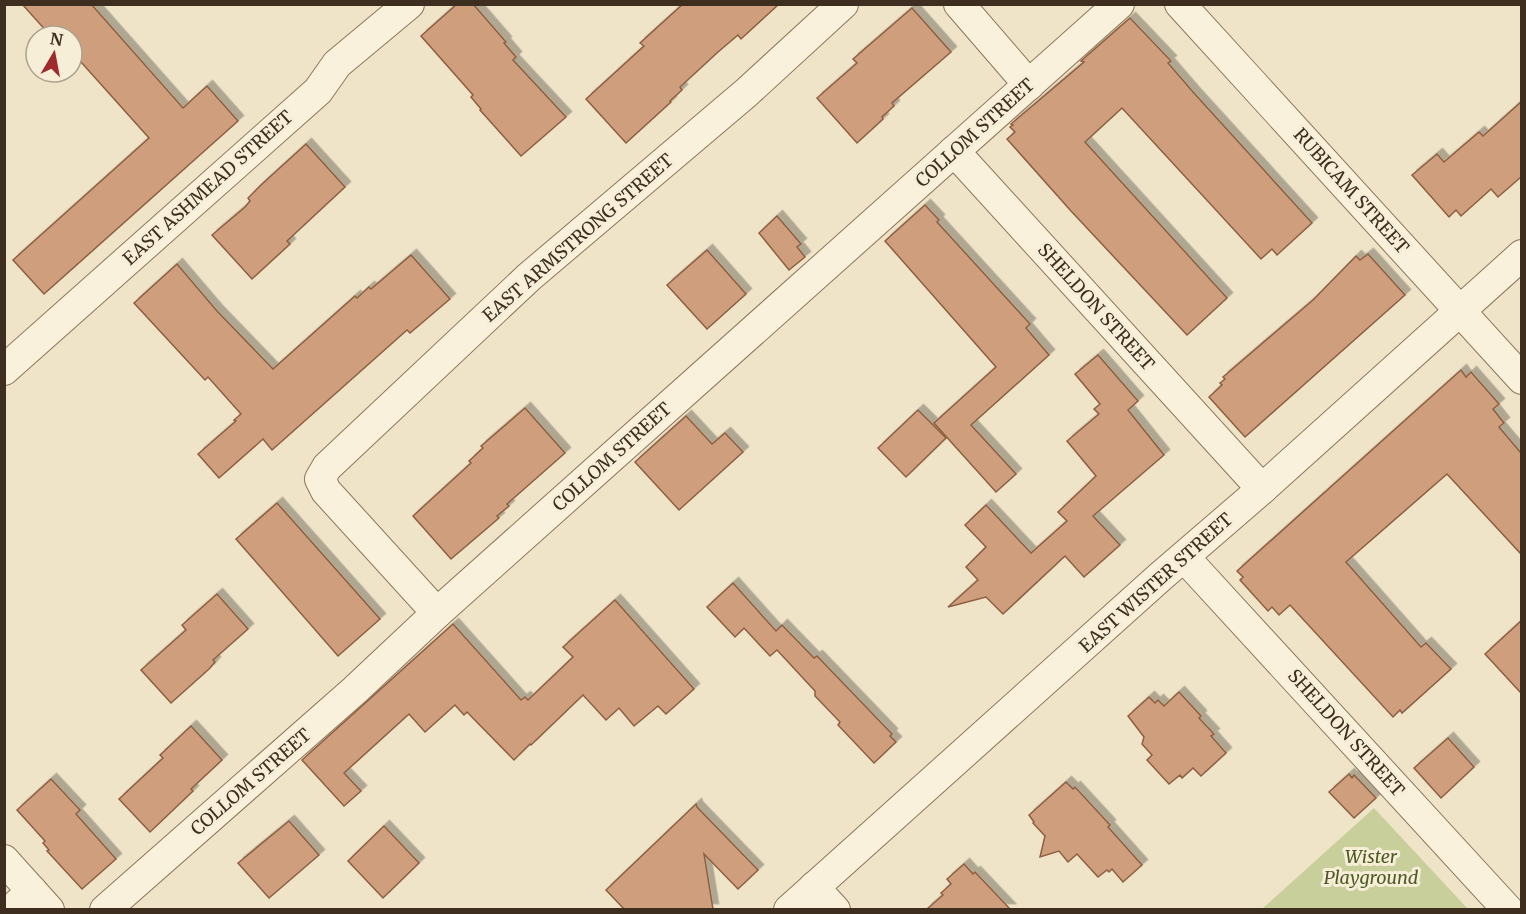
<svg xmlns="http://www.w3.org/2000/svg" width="1526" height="914" font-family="Merriweather,serif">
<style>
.green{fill:#c9cf9b}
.building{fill:#cf9f7d;stroke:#8d5f41;stroke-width:1.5;filter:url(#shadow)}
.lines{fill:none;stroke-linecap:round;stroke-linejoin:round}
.minor-casing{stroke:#8d765c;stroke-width:32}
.minor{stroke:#faf1dc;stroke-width:30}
.labels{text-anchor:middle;stroke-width:6;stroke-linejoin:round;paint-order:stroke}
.street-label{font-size:18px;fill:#3d2e20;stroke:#f7eed8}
.park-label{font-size:18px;font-style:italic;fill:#4d5a26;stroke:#f7eed8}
</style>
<defs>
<filter id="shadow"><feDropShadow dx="5.5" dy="-5.5" stdDeviation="0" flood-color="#0004"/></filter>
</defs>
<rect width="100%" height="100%" fill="#f0e4c8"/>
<!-- green -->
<path class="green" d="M1374,808L1468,909H1262Z"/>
<!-- building -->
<g class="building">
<path d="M22,4H91L183,108L207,86L238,121L44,294L13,260L149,138L72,52V36H58L52,29L48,33Z"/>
<path d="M457,4H473L506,42L504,43L516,57L513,60L566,117L521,156L480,110L481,109L471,97L473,95L421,36Z"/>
<path d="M683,4H779L741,39L738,35L718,52L680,87L682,90L670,101L671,102L626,143L586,99L644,46L640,43Z"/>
<path d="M912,8L951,52L892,103L894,106L882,117L883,119L857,143L817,98L857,63L853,59Z"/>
<path d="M1130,18L1171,61L1168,63L1193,92L1312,223L1277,255L1272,249L1261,259L1122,108L1085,142L1227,298L1187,335L1071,211L1007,139L1015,132L1010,127L1013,125L1011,124L1084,62L1081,61Z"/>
<path d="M1521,102V177L1498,197L1491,189L1461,216L1456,210L1449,217L1412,175L1437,154L1444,162L1479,132L1483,136Z"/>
<path d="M306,144L345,187L287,241L290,244L252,279L212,235L245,207L250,201L248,198L261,185Z"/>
<path d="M925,205L939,220L937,222L1030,324L1026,328L1049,355L971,425L1016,474L996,492L934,423L996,367L885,241Z"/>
<path d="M777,216L801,244L797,247L805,257L789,270L759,233Z"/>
<path d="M707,250L746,294L707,329L667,285Z"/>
<path d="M1368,254L1405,295L1245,437L1209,397L1222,385L1220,383L1225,379L1223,377L1313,300L1356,256L1360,260Z"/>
<path d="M411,255L450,299L410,333L407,330L272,450L263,439L219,478L198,454L236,421L234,420L241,414L208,377L205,380L134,303L177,264L217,311L273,369L355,296L357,298L369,287L371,289Z"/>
<path d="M1098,355L1138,401L1128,410L1164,455L1093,516L1120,545L1084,577L1065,556L1003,614L986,597L948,607L978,580L966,567L986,547L965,525L986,505L1031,553L1067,521L1058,512L1096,476L1067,441L1099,414L1094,409L1100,404L1075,374Z"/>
<path d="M1461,370L1466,377L1471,372L1499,404L1493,409L1504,423L1499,427L1521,453V554L1447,474L1346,562L1421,647L1426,643L1451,669L1402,713L1400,710L1393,717L1290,605L1279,615L1272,607L1268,611L1240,580L1243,577L1237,571Z"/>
<path d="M525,408L565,453L507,504L509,506L497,516L499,518L451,559L413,516L471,463L469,461L483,448L481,446Z"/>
<path d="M918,410L946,438L906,477L878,448Z"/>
<path d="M686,416L712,444L725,433L743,452L679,510L635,462Z"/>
<path d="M277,503L380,619L338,656L236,539Z"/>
<path d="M733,583L776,631L782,625L814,658L817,656L892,734L890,736L896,742L874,763L838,725L840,722L815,696V691L777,650L770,656L744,628L735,637L707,607Z"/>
<path d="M217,594L248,629L213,660L215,662L209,669L171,703L141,670L186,630L182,625Z"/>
<path d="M615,600L694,689L666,714L658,706L634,726L619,708L606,720L583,695L531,745L530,744L514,760L467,712L464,715L455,705L425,732L409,714L344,773L361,791L344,806L302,760L453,624L521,700L525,697L528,700L573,657L563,647Z"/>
<path d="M1521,621V693L1485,654Z"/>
<path d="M1179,692L1201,716L1199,718L1214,734L1211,736L1226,753L1201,776L1193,768L1182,778L1180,775L1169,784L1147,760L1152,755L1142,744L1144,737L1128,716L1149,697L1155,703L1158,700L1164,706Z"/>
<path d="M191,726L222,760L191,789L193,791L150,832L119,799L163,758L160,755Z"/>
<path d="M1448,738L1474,767L1441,798L1414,768Z"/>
<path d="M1349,774L1352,778L1354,775L1376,798L1354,818L1329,792Z"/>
<path d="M51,779L80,810L76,814L116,859L82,889L47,851L49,850L43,843L45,841L17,810Z"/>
<path d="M1066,782L1073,789L1075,787L1110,825L1108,827L1142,865L1123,882L1112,869L1109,872L1107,870L1098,877L1077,854L1068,862L1059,851L1040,857L1045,836L1033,823L1034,822L1029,815Z"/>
<path d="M696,804L697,807L758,870L738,889L704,854L713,909H624L606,890Z"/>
<path d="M289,821L319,855L269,898L238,863Z"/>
<path d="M384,826L419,863L383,898L348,861Z"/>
<path d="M964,864L973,874L975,872L1010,909H927L943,895L941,893L951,884L947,879Z"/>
</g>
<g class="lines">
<defs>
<g id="minor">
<path d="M959,4L1029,85"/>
<path d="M1180,4L1522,379"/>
<path d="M954,151L1262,489"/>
<path d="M4,370L318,91L337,64L409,4"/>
<path d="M1184,557L1508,910"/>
<path d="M437,613L326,491L320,479L327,467L529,277L746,93L843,4"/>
<path d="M4,860L49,910"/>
<path d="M814,887L835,910"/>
<path d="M11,910L32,891"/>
<path d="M105,910L355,690L437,613L1119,4"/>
<path d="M789,910L1160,577L1262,489L1522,255"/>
</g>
</defs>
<!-- minor casing -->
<use href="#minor" class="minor-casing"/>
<!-- minor -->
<use href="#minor" class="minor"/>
</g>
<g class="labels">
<!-- street labels -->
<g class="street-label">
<text transform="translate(975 133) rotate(-42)" y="6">COLLOM STREET</text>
<text transform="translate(208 188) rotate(-42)" y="6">EAST ASHMEAD STREET</text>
<text transform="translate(1351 191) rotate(48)" y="6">RUBICAM STREET</text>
<text transform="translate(578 238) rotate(-41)" y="6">EAST ARMSTRONG STREET</text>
<text transform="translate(1096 307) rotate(48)" y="6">SHELDON STREET</text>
<text transform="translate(612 457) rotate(-42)" y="6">COLLOM STREET</text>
<text transform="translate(1156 583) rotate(-42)" y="6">EAST WISTER STREET</text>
<text transform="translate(1346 733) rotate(48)" y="6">SHELDON STREET</text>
<text transform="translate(251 782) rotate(-41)" y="6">COLLOM STREET</text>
</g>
<!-- park labels -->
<g class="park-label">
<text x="1371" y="863">Wister<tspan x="1371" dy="21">Playground</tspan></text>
</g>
</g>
<!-- border -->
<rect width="1526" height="914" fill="none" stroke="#3d2e20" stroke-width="12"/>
<!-- north arrow -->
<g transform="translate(54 54) rotate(10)"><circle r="28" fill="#f7eed8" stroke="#ada18e" stroke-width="1.5"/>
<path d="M0-4.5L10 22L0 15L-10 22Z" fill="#9e2a2b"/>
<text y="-9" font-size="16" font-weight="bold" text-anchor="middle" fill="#3d2e20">N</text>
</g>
</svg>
